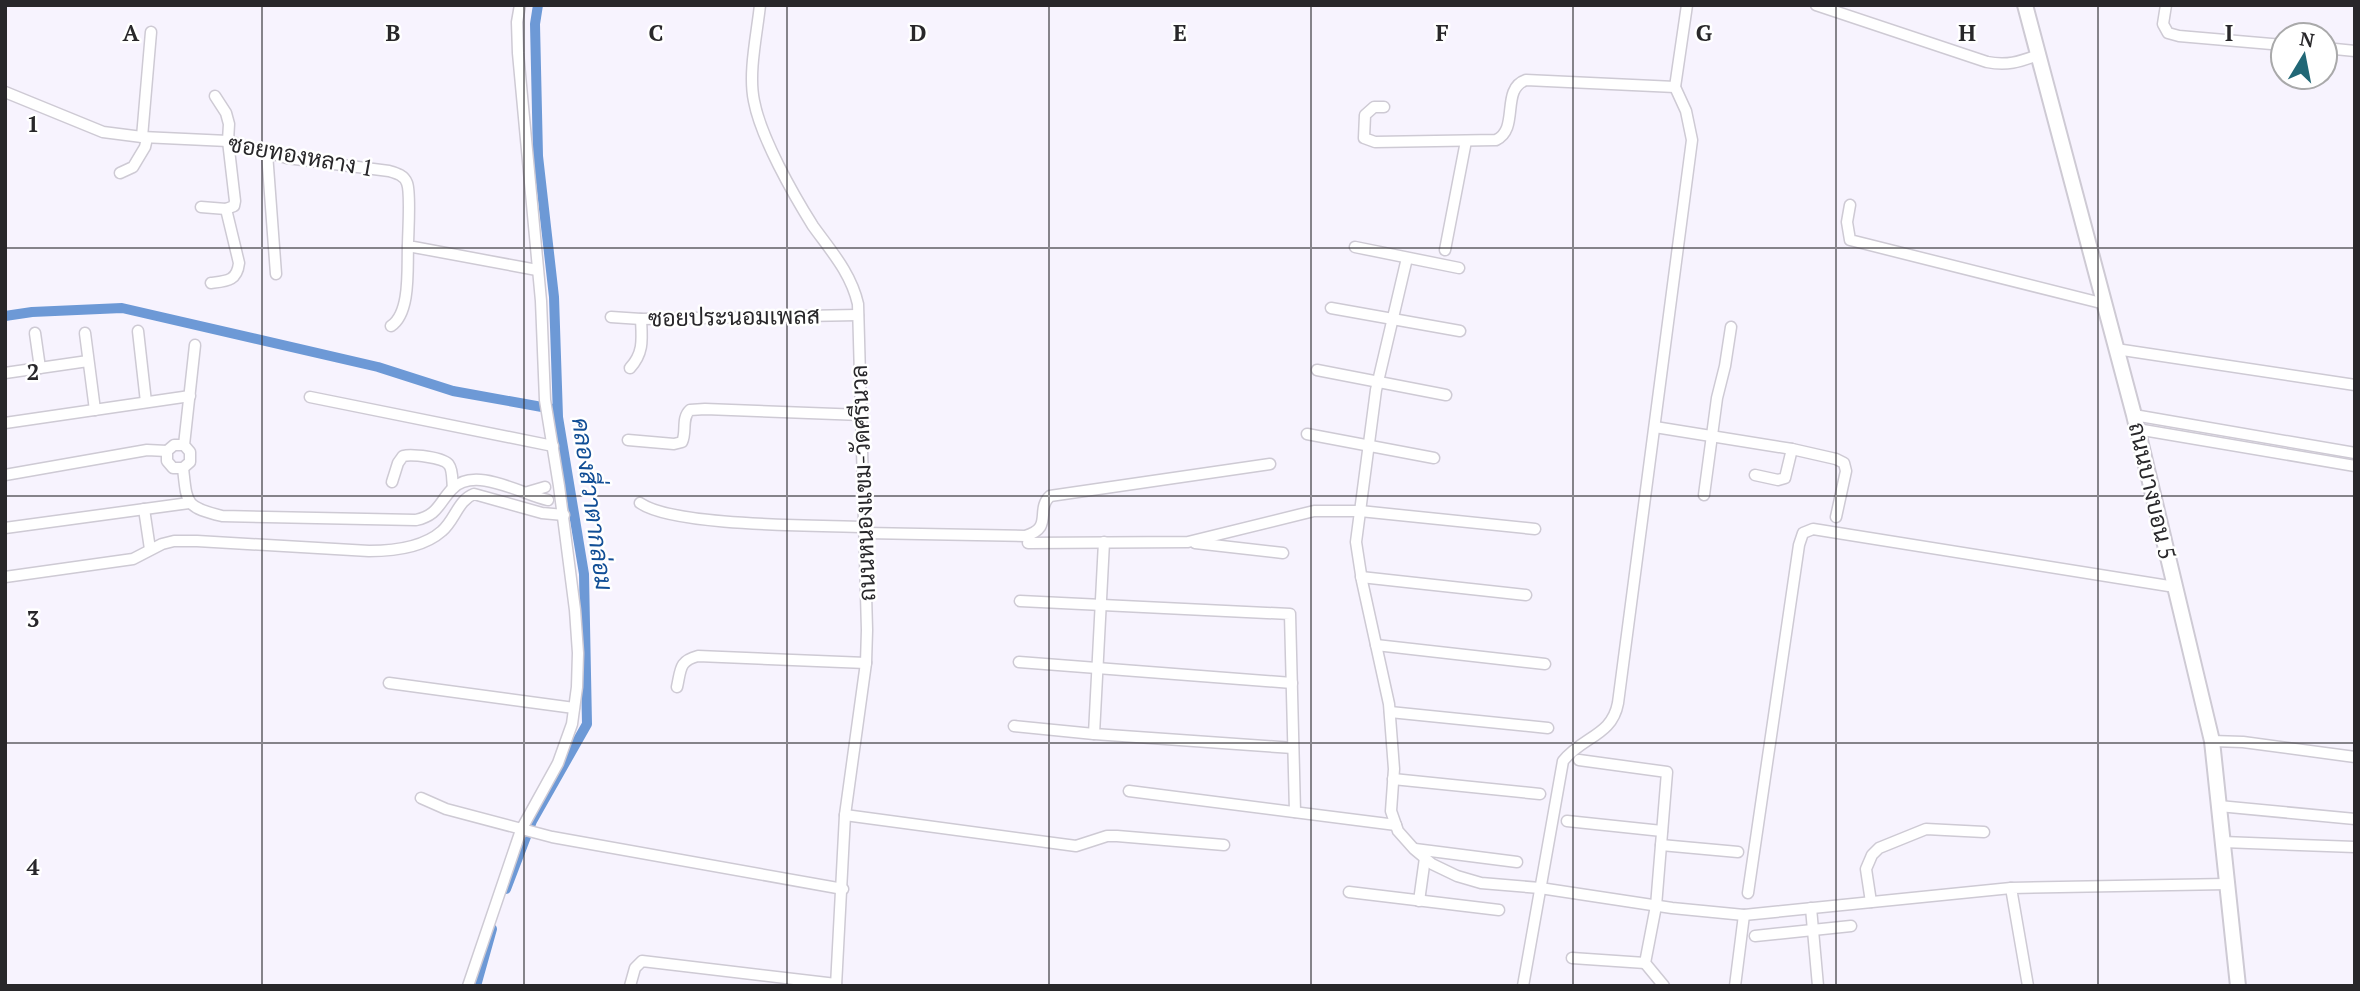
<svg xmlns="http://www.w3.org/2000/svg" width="2360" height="991" font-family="'PT Serif',Sarabun,serif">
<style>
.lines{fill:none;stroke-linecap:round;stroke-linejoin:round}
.canal{stroke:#6d99d6;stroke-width:10}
.minor-casing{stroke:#cecad4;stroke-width:13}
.secondary-casing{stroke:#cecad4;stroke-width:18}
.minor{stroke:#fff;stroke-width:10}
.secondary{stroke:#fff;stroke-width:14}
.grid{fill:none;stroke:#28272a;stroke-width:2;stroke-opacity:0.55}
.labels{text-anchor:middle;stroke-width:5;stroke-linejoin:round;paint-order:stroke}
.street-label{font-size:23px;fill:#28272a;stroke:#fff}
.water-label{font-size:24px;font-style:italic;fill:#104d95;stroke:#fff}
.grid-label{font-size:23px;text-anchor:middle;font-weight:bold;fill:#28272a;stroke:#fff;stroke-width:5;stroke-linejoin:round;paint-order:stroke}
</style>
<rect width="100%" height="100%" fill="#f7f3fe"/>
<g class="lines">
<!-- canal -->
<g class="canal">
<path d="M5,316L32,312L122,308L378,367L453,391L553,409"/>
<path d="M506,889L532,821L587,724L584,574L558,417L554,297L538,156L535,24L538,5"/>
<path d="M476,986L492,929"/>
</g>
<defs>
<g id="minor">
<path d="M760,5C757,34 748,73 754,101C761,138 793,194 813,226C831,251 851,273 858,304L867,630L866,663L845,815L836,986"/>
<path d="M1816,5L1987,62C2007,66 2019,62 2038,55"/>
<path d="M2166,5L2163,24L2168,33L2179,36L2283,45"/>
<path d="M2325,48L2355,51"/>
<path d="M5,92L103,132L142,137L228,141L287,158L389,171C396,173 404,175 407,183C411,193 408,232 408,246L537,270"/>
<path d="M1384,107H1374L1365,115L1364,138L1375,142L1496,140C1520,129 1500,89 1526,80L1675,87"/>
<path d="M142,137L151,32"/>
<path d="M267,153L276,274"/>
<path d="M120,173L133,167L145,147L147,138"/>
<path d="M1850,205L1847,222L1850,240L2105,304"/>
<path d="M201,207L226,209L234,206L235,201L228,141L229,124L226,113L215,96"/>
<path d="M1355,247L1459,268"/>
<path d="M1445,250L1466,141"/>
<path d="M1407,258L1376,390L1356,542L1362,581L1389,704L1394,769L1391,811L1398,831L1414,849L1432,864L1457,876L1481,883L1540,888L1672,908L1744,915L2011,888"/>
<path d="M211,283C227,281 237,281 239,263L226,209"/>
<path d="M1331,308L1460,331"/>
<path d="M611,317L641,319L858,315"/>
<path d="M391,326C411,313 407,268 408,246"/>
<path d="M138,331L146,402"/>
<path d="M35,333L40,368"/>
<path d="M85,333L95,410"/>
<path d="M2116,349L2355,385"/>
<path d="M630,368C644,353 642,339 641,319"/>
<path d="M1317,370L1446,395"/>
<path d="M5,373L88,361"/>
<path d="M310,397L553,446"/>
<path d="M2134,415L2355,453"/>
<path d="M5,423L190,396"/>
<path d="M1655,427L1792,449L1836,459L1844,463L1846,471L1836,517"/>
<path d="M2137,429L2355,466"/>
<path d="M1307,434L1434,458"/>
<path d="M628,440L674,444L682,442C687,432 681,418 690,410L705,409L862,415"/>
<path d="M184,445H174L167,451V461L173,468H183L190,462V452L184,445L195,345"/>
<path d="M183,468C187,504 185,507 222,516L416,520C438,515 438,504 452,489C475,465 523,495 548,500"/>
<path d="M5,475L147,450L167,451"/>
<path d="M1755,475L1778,480L1785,478L1792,449"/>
<path d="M392,482L398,463L403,456C411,454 444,457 449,465C453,470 452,482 453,488"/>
<path d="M528,492L545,487"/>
<path d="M1704,495L1717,398L1725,366L1731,327"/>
<path d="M640,503C675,527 817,525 865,527"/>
<path d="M144,509L150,549"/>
<path d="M5,528L189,503"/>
<path d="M865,533L1025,536C1054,528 1035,510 1050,496L1270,464"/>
<path d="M1104,542L1094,734L1293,748"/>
<path d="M1028,543L1188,542L1314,511H1360L1535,529"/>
<path d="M1195,543L1283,553"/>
<path d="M5,577L133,559L162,544L174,541H197L369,551C393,551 424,547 442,531C455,520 458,500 474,494L542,513L564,515"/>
<path d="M1361,577L1526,595"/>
<path d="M1020,601L1290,614L1295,812"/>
<path d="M1376,645L1545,664"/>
<path d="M1019,662L1292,683"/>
<path d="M389,683L574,708"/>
<path d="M677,687C681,669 679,661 698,656L866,663"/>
<path d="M1390,712L1548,728"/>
<path d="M1014,726L1094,734"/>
<path d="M2212,741L2243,742L2355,757"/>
<path d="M1579,760L1667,772L1656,906L1645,963L1664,986"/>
<path d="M1393,779L1540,794"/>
<path d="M1129,791L1396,825"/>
<path d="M421,798L446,809L552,837L843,889"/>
<path d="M2219,806L2355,819"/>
<path d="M845,815L1076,846L1107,836H1117L1224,845"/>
<path d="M1567,821L1662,831"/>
<path d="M2223,842L2355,847"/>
<path d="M1661,845L1738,852"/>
<path d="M1415,849L1517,862"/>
<path d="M1349,892L1499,910"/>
<path d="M1748,893L1799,545L1803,533L1813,529L2175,587"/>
<path d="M1419,901L1425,858"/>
<path d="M1871,902L1866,869L1872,855L1879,848L1926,829L1984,832"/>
<path d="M1811,908L1818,986"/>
<path d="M1755,936L1851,926"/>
<path d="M1572,958L1645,963"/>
<path d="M468,986L521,830L558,763L572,724L577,687L578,653L575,610L559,486L545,400L541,301L518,53L517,22L520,5"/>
<path d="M630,986L635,968L642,961L836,984"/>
<path d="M1523,986L1563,761C1583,736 1612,736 1618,703L1692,140L1686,111L1675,87L1687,5"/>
<path d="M1735,986L1744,915"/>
<path d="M2028,986L2011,888L2227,884"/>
</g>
<path id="secondary" d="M2025,5L2134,415L2212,741L2238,986"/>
</defs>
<!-- minor casing -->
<use href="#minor" class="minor-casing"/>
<!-- secondary casing -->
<use href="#secondary" class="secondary-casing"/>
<!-- minor -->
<use href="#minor" class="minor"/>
<!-- secondary -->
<use href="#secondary" class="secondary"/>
</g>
<!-- grid -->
<path class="grid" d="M262,5V986M524,5V986M787,5V986M1049,5V986M1311,5V986M1573,5V986M1836,5V986M2098,5V986M5,248H2355M5,496H2355M5,743H2355"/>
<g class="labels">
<!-- street labels -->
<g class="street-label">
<text transform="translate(301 156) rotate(10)" y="8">ซอยทองหลาง 1</text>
<text transform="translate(734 317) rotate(-1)" y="8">ซอยประนอมเพลส</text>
<text transform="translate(863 483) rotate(-92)" y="8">ถนนหนองแขม-วัดศรีนวล</text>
<text transform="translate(2152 491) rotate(77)" y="8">ถนนบางบอน 5</text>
</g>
<!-- water labels -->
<g class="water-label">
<text transform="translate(592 504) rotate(82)" y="8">คลองสี่วาตากล่อม</text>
</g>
</g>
<g class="grid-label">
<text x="131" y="41">A</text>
<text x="393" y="41">B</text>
<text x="656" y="41">C</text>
<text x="918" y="41">D</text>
<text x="1180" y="41">E</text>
<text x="1442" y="41">F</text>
<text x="1704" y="41">G</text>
<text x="1967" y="41">H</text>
<text x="2229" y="41">I</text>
<text x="33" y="132">1</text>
<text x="33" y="380">2</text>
<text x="33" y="627">3</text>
<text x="33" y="875">4</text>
</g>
<!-- border -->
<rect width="2360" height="991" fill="none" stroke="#28272a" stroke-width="14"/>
<!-- north arrow -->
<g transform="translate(2304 56) rotate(10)"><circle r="33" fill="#ffffff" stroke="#a9a9aa" stroke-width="2"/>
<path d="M0-5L12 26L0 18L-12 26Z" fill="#216776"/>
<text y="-10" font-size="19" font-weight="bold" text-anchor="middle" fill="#28272a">N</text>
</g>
</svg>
